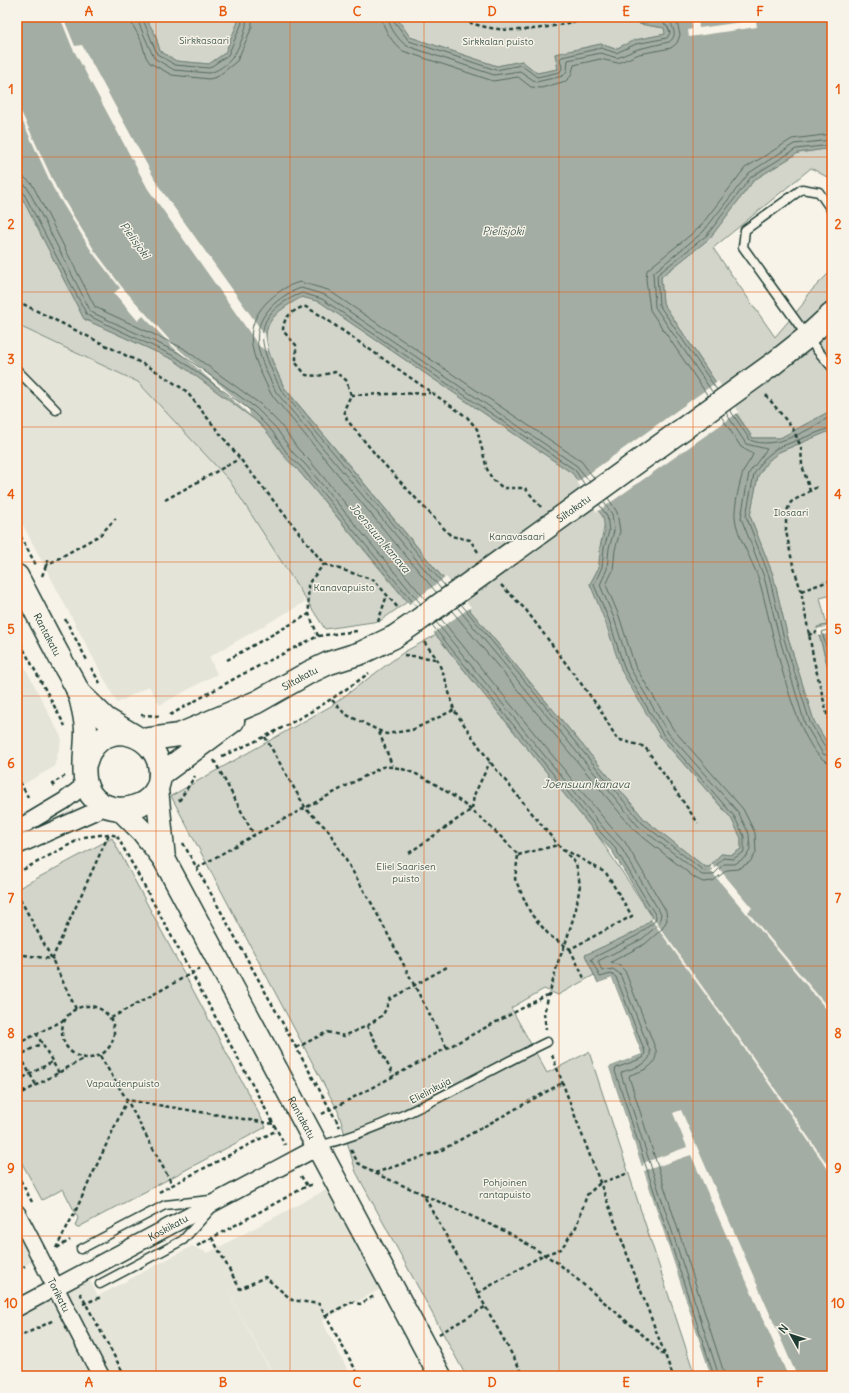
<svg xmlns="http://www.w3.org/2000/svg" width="849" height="1393" font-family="Delius,sans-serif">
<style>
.built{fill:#e5e4d9}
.green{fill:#d3d5ca;stroke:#79897f}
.water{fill:#a4ada3;stroke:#6f8077;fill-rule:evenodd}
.pier{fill:#f7f3e8}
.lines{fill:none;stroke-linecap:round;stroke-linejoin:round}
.shore{stroke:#546a60;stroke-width:1}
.lane-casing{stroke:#1f3d34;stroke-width:11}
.street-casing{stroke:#1f3d34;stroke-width:19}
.secondary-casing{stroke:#1f3d34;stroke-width:25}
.path{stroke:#1f3d34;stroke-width:2.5;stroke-dasharray:4 3;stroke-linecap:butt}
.lane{stroke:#f7f3e8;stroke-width:8}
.street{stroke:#f7f3e8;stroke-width:16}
.secondary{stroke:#f7f3e8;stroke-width:22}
.secondary-bridge-casing{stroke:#1f3d34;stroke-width:25;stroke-linecap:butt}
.secondary-bridge{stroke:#f7f3e8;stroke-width:22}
.grid{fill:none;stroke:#e8590c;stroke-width:1;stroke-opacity:0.55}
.labels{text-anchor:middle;stroke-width:3;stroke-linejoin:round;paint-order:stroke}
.park-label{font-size:10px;fill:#435b52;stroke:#f7f3e8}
.street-label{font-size:10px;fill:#1f3d34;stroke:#f7f3e8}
.water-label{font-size:11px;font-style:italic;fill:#405950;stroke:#f7f3e8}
.neatline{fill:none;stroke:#e8590c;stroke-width:1.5}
.grid-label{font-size:13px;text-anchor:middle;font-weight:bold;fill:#e8590c}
</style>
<rect width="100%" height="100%" fill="#f7f3e8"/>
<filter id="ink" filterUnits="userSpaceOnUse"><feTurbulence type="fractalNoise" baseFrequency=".025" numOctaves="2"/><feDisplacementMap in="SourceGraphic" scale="8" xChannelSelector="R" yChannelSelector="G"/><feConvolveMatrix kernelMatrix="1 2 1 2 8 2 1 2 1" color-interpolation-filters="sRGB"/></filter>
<g filter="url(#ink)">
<!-- built -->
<g class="built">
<path d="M17,325L138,382L229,480L307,601L209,657L217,674L160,705L149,686L117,703L17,514Z"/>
<path d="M17,652L62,739L54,767L17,788Z"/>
<path d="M329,1188L382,1288L322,1321L351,1376H274L218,1273L273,1376H17V1314L88,1277L98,1296L192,1246L208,1253Z"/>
<path d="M17,1225L35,1260L17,1270Z"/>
</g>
<!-- green -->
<g class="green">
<path d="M145,17H235L238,22L225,53L209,64L176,61L160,51L155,34Z"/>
<path d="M396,17H669L641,24L665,28L666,34L635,40L615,49L601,44L555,54L558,69L537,73L522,61L497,66L410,37Z"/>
<path d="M832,148V180L811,168L713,248L775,337L803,304L807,295L832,270V410L780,438H753L663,303L661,277L710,238L754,180L798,153Z"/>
<path d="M17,188L84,319L174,360L250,415L269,434L286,459L298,470L407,602L380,621L325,629L229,480L138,382L17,325Z"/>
<path d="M302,297L320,302L572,473L607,513L600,547L599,567L590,584L661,738L731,818L741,838V849L732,855L721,854L709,867H705L645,820L284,387C264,342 250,324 302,297Z"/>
<path d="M832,430V595L820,598L827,625L817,628L832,682V751L814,721L788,638L773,575L750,516L758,476L767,462L779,452Z"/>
<path d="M436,635L598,836L653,918L637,931L585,955L594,975L558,995L544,989L511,1008L547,1073L589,1052L695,1376H466L356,1172L338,1111L171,796L331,706L404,652Z"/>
<path d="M112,838L266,1127L77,1228L75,1226L78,1218L63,1189L42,1200L17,1154V889Z"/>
</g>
<!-- water -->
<g class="water">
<path d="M17,17H145L155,34L160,51L176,61L209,64L225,53L238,22L235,17H396L410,37L497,66L522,61L537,73L558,69L555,54L601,44L615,49L635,40L665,34L664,28L639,24L669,17H832V148L798,153L754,180L710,238L661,277L663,303L752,438H780L832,410V430L779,452L767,462L758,476L750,516L773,575L788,638L814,721L832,751V1376H711L609,1067L642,1054L612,978L598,983L585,955L637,931L653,918L612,851L598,836L436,635L298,470C283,456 273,438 259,423L174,360L84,319L17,188ZM302,297L320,302L572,473L603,517L605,531L600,547L599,567L590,584L605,621L622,672L661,738L731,818L741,838V849L732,855L721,854L709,867H705L645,820L284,388C264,342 250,324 302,297Z"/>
<path d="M832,624V682L817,627Z"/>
</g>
<!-- pier -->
<g class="pier">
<path d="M60,17H63L75,46L82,45L158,185L262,331L265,333L268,352L259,346L148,189L72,47Z"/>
<path d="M691,17H698L699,28L756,20L757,27L689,37L688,30L692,29Z"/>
<path d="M17,103L56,187L95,251L122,287L175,346L249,410L250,415L173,347L143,316L138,321L114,293L120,288L92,252L53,188L17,109Z"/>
<path d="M718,381L739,412L597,512L577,482Z"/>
<path d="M446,577L471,607L432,634L408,605Z"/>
<path d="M832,626V633L818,636L817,629Z"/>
<path d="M712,864L714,867L716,865L752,908L748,912L832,1012V1016L710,870Z"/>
<path d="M653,918L746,1047L832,1171V1175L744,1048L651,919Z"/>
<path d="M612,978L642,1054L609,1067L642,1166L644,1165L643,1163L687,1147L673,1113L681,1110L797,1376H788L691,1155L644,1171L711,1376H709L607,1067L608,1065L639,1053L611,981L599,985L598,983Z"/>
</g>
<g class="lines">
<!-- shore -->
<g class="shore">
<path d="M130,17L132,24L141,40L146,57L150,63L172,75L209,79L217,77L237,61L252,27V17"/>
<path d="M136,17L154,58L174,70L209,73C216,72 228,64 232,58C238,50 249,27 246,17"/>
<path d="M142,17L157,54L175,65L209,68L228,55L242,23L240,17"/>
<path d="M382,17C382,28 394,45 403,51L493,81L518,77L531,87L541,88L566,81L571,76L574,65L600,59L618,63L639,54L671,48L677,43L680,35L676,17"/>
<path d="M388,17C388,26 399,41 407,46L494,75L520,71L536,82L563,76L567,71L568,60L601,53L617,58L638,49L669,42C680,34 670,27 670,17"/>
<path d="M393,17L394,21L409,41L496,70L521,65L537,77L560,72L562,68L560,59L562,57L601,48L616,53L636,44L667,38L670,33L668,27L663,23L665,17"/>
<path d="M17,176L25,178L32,184L95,307L183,348L260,404L280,424L298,449L309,460L426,600"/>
<path d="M17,182L22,183L27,187L91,312L179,353L256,408L276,428L293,453L305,464L421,604"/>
<path d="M17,188L22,190L87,315L176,357L253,412L272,431L289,456L301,467L417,607"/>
<path d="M717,390L659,305L657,275L707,235L751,177L796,149L832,145"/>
<path d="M713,393L655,307L653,273L703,232L749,173L794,144L832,140"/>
<path d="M708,396L650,310L646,279L647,270L699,228L745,168L792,139L832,134"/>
<path d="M730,410L750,440C774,451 812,429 832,415"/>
<path d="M726,413L746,444L767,449L749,473L741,518L764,577L780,640L805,724L823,754L832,757"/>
<path d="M721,416L741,447L753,454C751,460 747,464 744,470C740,479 734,508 735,517C736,535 753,561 759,580C769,611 796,762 832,763"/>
<path d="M832,427L777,448L764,459L754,474L746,516L769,576L784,639L810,722L827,750L832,752"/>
<path d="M445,586L281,390C260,346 246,316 302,293L322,299L575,470L585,485"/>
<path d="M441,589L276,392C263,364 245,335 270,308C278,299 289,292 301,288L325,295L577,466L590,482"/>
<path d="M436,592L271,394C256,362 238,333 266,303C275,294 287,285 300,282L328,290L581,461L594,478"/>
<path d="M461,604L642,823L704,871L712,870L723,858L733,859L744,852V836L734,816L664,736L625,670L609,620L594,585L602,567L604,548L609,531L607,516L599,504"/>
<path d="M457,607L638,826L702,875H713L724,864H735L747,856L750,849L749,834L738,812L668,733L630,668L614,618L600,585L607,569L609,548L614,531L612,514L603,501"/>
<path d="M452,611L634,830L695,878L703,882L713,881L727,870L738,869L750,862L756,853L755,833L743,809L673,729L635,666L619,616L606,585L613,570L615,550L620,531L617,512L608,498"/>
<path d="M441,619L610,826L625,842L666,911L667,920L662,929L645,944L611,962L620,966L625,971L656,1050C658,1067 642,1071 630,1075L629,1077L725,1376"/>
<path d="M436,622L605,830L620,846L661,914L659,924L642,939L598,961L602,971L613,969L620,974L650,1051C652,1065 633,1068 622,1072L621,1074L719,1376"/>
<path d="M432,625L601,833L615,848L656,916L655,921L638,935L591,959L600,977L611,974L616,977L645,1052L643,1058L616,1068L615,1071L714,1376"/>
<path d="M832,628L822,632L832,668"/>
</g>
<defs>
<g id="lane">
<path d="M832,211L819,192L802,189L745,230L743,247L817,350L832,367"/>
<path d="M17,370L56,410"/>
<path d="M319,1146C400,1125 472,1078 547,1042"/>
<path d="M81,1249L165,1205L210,1200"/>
<path d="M100,1284L183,1240L211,1209"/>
</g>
<g id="street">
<path d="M17,829L64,801L86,784"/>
<path d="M17,846L107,806"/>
<path id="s1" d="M17,1213C46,1267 72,1322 101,1376"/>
<path id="s2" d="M17,1308L318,1147"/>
</g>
<g id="secondary">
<path id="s3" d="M17,576C31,602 44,628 58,654C64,666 72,678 78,691C82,702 86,721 86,732C86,749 82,768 86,784C95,816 141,816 156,790C159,785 160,777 160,772C159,736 111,718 91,750C88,754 87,759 85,764"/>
<path id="s4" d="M416,622L773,364L807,337L832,314"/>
<path d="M78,692L106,719L133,735"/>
<path id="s5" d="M143,740L179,735L257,702L308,673L329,663L361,653L394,637"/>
<path d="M160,775L233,721"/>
<path d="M157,789L164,859"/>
<path id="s6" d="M120,809L143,832L164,859L440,1376"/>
</g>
</defs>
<!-- lane casing -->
<use href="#lane" class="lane-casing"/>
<!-- street casing -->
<use href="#street" class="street-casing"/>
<!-- secondary casing -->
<use href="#secondary" class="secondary-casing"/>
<!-- path -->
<g class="path">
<path d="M456,17C503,39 545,29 593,17"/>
<path d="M17,301L153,369L186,391L324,564L374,580L399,609"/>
<path d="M351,395L430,393"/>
<path d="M766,395L793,429L801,447L802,465L810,491"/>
<path d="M817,487L791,502L786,513V531L792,561L801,591L814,661L828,718L832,724"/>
<path d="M165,500L239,459"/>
<path d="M17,530L36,565"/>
<path d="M478,552L470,540L451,536L381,461L347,420L344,410L351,395L346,380L335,372L318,376L306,375L296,363V345L283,331C283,317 291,312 304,306L320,315L467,417L477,429L487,469L492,479L503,488H525L541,507"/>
<path d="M45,566L100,535L116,518"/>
<path d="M42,576L49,558"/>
<path d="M501,585L526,610L600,709L617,739L645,747L698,823"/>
<path d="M801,591L832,580"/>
<path d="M65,619L88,662"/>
<path d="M378,622L387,595"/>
<path d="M808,635L817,632"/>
<path d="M318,636L309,614L308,584L324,564"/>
<path d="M17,637L65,726"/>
<path d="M424,642L437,659L445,678L454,710L490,762L558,845L576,863L580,885L576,909L565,945L559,959L544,1013L546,1029"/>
<path d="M17,651L23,648"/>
<path d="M404,655L436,659"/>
<path d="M227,660L309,614"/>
<path d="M91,668L100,683"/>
<path d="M332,700L345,714L386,734L412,730L454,710"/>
<path d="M141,715L160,716"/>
<path d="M170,715L241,675L318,636L357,631"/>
<path d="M379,732L392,765"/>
<path d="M265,737L306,809L328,830L372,904L447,1048"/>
<path d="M222,756C277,733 321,708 369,673"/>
<path d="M214,760L254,835"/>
<path d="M20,782L28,797"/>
<path d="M55,786L53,783L65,776"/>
<path d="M179,801L195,776"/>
<path d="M117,836L285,1145"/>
<path d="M84,837L109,834L117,836"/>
<path d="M183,843L340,1127"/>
<path d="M409,853L472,809L474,795L490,762"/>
<path d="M518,855L558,845"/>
<path d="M197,868L254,835L382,767C423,762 492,825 518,855L515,879L531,914L550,936L570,949L632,916L606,873L562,848"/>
<path d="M17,873L80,839"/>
<path d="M17,893L52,959L76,1009"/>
<path d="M570,949L585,980"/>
<path d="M17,954L52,959L109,834"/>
<circle cx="88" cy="1032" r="26"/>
<path d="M111,1018L201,968"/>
<path d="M367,1026L383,1015L390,999L447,967"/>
<path d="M36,1033L59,1073"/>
<path d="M17,1044L64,1020"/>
<path d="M296,1048L327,1032L344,1036L367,1026L394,1076"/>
<path d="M17,1050L36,1085"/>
<path d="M552,1055L673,1376"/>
<path d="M100,1056L127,1100L172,1184"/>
<path d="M17,1057L42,1043"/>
<path d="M17,1077L25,1092"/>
<path d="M17,1081L52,1062"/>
<path d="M17,1096L83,1059"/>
<path d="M322,1114L551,993"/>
<path d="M351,1150L358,1163L374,1173L423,1194L524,1376"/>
<path d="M375,1173L440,1151L562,1083"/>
<path d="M17,1174L32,1202"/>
<path d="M301,1176L307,1186"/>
<path d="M159,1192L277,1130"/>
<path d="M424,1195L509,1233L558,1263L644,1336L664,1355"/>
<path d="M212,1238L240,1289L265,1277L292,1300L319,1304L359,1376"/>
<path d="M197,1246L307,1186L314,1184"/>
<path d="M56,1248L75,1212L127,1100L274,1124"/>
<path d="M57,1248L70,1240"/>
<path d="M17,1270L25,1266"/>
<path d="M80,1293L125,1376"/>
<path d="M478,1293L543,1255L561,1249L576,1227L587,1195L600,1183L629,1173"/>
<path d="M83,1304L101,1297"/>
<path d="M326,1316L351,1302L360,1304L374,1296"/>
<path d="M439,1334L485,1307"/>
<path d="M17,1338L54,1320"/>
</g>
<!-- lane -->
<use href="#lane" class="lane"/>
<!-- street -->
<use href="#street" class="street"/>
<!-- secondary -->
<use href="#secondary" class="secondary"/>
<defs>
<path id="secondary-bridge" d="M394,637L416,622"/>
</defs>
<!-- secondary-bridge casing -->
<use href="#secondary-bridge" class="secondary-bridge-casing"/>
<!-- secondary-bridge -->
<use href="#secondary-bridge" class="secondary-bridge"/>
</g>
</g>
<!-- grid -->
<path class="grid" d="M156,17V1376M290,17V1376M424,17V1376M559,17V1376M693,17V1376M17,157H832M17,292H832M17,427H832M17,562H832M17,696H832M17,831H832M17,966H832M17,1101H832M17,1236H832"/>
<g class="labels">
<!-- park labels -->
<g class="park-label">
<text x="204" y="44">Sirkkasaari</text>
<text x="498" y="45">Sirkkalan puisto</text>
<text x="791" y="516">Ilosaari</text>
<text x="517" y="540">Kanavasaari</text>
<text x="344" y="591">Kanavapuisto</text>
<text x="406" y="870">Eliel Saarisen<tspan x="406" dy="12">puisto</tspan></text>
<text x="123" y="1087">Vapaudenpuisto</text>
<text x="505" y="1186">Pohjoinen<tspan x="505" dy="12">rantapuisto</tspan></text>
</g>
<!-- street labels -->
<g class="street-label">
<text dy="4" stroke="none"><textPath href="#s4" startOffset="194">Siltakatu</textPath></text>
<text dy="4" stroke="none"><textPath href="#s3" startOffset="66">Rantakatu</textPath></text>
<text dy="4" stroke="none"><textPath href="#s5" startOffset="170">Siltakatu</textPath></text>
<text transform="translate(430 1090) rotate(-28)" y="4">Elielinkuja</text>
<text dy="4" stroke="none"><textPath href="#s6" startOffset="360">Rantakatu</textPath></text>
<text dy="4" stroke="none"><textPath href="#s2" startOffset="171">Koskikatu</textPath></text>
<text dy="4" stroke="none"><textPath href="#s1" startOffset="92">Torikatu</textPath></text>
</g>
<!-- water labels -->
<g class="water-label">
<text x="503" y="235">Pielisjoki</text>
<text transform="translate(135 240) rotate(54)" y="4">Pielisjoki</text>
<text transform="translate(380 538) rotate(50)" y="4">Joensuun kanava</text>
<text x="586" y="788">Joensuun kanava</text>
</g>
</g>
<!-- margin -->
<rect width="849" height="1393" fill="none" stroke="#f7f3e8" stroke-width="44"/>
<!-- north arrow -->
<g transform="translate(791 1335) rotate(309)" stroke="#f7f3e8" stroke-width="3" paint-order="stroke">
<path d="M0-3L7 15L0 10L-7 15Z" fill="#1f3d34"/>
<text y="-6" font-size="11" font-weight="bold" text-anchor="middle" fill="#1f3d34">N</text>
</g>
<rect x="22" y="22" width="805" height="1349" class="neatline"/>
<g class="grid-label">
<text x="89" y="16">A</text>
<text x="223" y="16">B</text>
<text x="357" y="16">C</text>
<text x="492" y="16">D</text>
<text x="626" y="16">E</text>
<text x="760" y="16">F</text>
<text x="11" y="94">1</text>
<text x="838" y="94">1</text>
<text x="11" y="229">2</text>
<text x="838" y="229">2</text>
<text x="11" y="364">3</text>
<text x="838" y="364">3</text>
<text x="11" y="499">4</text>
<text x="838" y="499">4</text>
<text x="11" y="634">5</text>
<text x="838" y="634">5</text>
<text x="11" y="768">6</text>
<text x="838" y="768">6</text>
<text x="11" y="903">7</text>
<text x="838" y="903">7</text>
<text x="11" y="1038">8</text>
<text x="838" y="1038">8</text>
<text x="11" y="1173">9</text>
<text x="838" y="1173">9</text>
<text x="11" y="1308">10</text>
<text x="838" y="1308">10</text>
<text x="89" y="1387">A</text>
<text x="223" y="1387">B</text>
<text x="357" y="1387">C</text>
<text x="492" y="1387">D</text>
<text x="626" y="1387">E</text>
<text x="760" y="1387">F</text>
</g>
</svg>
